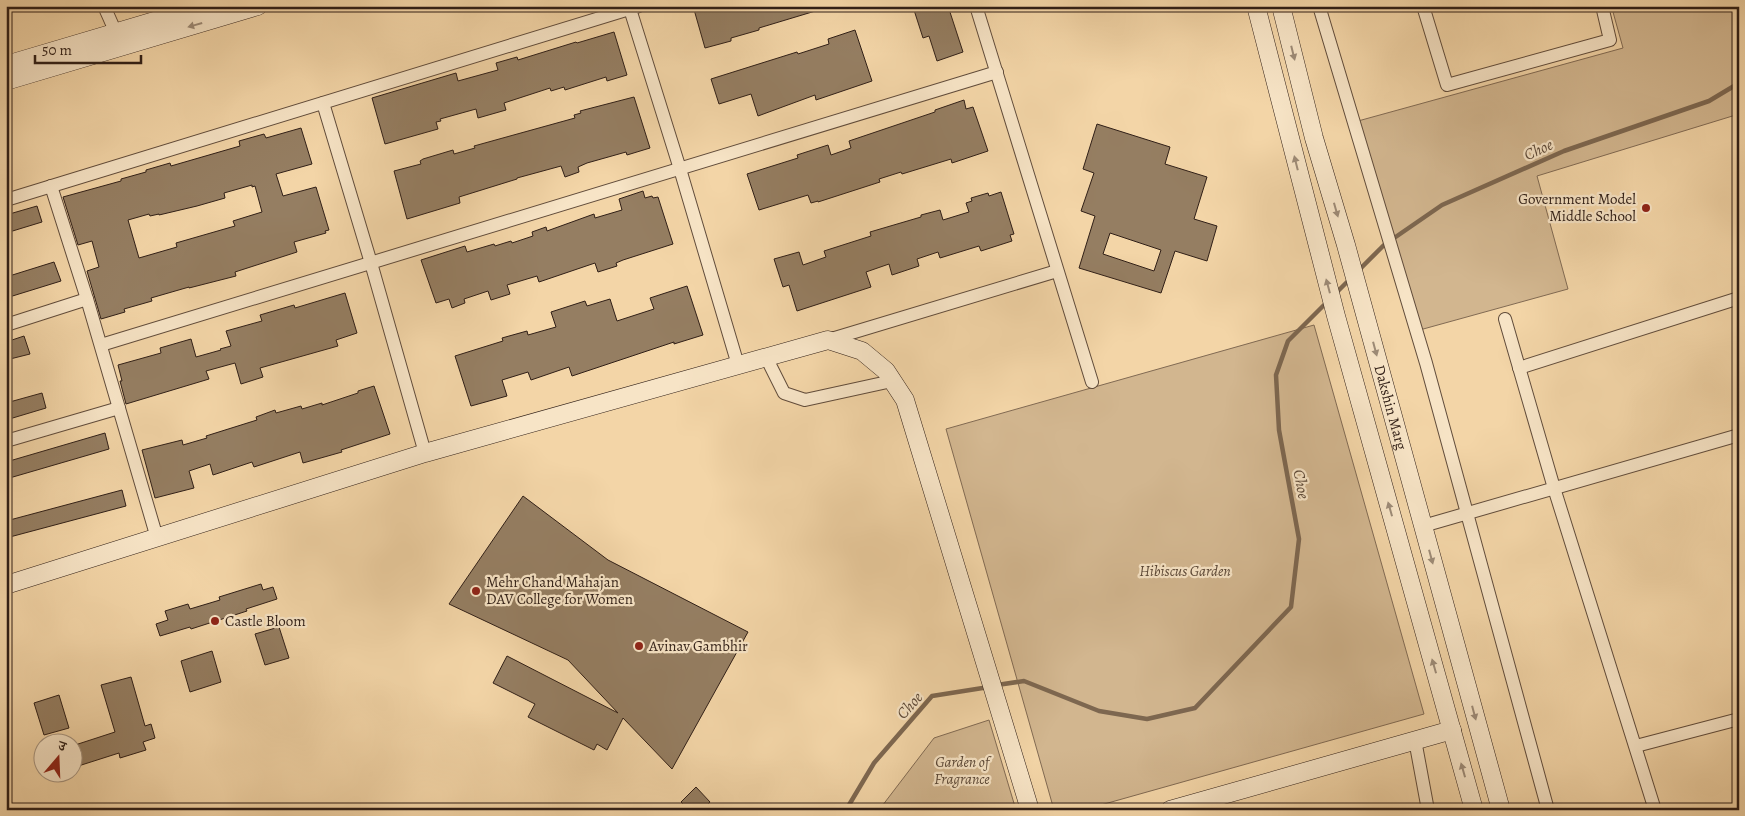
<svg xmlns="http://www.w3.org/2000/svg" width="1745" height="816" font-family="Alegreya,'Noto Serif Devanagari',serif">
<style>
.green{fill:#d2b68f;stroke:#816a53}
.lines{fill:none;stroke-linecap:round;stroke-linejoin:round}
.stream{stroke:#7d6750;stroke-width:4.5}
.building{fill:#957e62;stroke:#301f17;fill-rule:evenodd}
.street-casing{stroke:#614c3b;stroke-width:14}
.secondary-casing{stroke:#301f17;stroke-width:19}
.street{stroke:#f7e4c6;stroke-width:12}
.secondary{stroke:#f7e4c6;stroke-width:18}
.oneway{fill:#9d8b77}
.poi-dot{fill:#8f2418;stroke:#f7e4c6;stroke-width:2}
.labels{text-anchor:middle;stroke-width:4.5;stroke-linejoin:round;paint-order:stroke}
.poi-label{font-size:15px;fill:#301f17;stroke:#f7e4c6;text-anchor:start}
.street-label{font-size:15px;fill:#301f17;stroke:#f7e4c6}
.park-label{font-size:15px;font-style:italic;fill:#584535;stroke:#f7e4c6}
.water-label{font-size:16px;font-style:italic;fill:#5d4938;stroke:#f7e4c6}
</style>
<rect width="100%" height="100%" fill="#f3d5a7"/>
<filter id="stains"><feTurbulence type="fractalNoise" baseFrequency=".004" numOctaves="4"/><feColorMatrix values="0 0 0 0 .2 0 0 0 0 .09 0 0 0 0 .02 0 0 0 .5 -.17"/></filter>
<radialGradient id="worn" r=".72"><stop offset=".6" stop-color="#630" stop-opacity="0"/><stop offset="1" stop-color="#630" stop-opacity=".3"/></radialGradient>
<!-- green -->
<g class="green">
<path d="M1636,6H1739V114L1537,176L1568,289L1416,331L1358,121L1623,48L1613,12Z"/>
<path d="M1314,325L1424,714L1083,810H1054L946,429Z"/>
<path d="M989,720L1016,810H879L934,738Z"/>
</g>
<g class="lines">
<!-- stream -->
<g class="stream">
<path d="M1358,271L1384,245L1442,205L1564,151L1709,101L1739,83"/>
<path d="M1335,294L1351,278"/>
<path d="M997,685L1024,681L1099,711L1147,719L1195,708L1291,607L1299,539L1279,430L1276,375L1288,341L1328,301"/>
<path d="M846,810L874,763L932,696L989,687"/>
</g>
</g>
<!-- building -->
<g class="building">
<path d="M693,6H822V9L759,28V30L731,38V41L705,48Z"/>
<path d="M924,6H948L963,52L937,61L929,36L923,38L914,10Z"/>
<path d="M855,30L872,81L816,100L815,95L758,116L751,94L719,104L711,79L797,52L798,54L829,44L828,39Z"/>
<path d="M614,32L627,75L607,81L606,77L565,90L564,87L551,91L550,88L504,103L506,110L478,118L476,109L440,119L441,121L436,122L438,129L385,144L372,98L456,73L458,81L498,70L496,63L517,57L518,60L576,42L577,43Z"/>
<path d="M634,97L650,148L627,155L626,152L587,163L578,167L579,172L565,177L561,166L517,178V179L459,197L460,203L407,219L394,171L421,164L420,161L423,159L453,150L454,154L475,148L474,146L575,118L574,115L581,113L580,111Z"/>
<path d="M964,100L966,109L973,107L988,151L952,163L951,159L902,174L901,172L879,179L880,182L818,202V201L811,203L808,195L759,210L747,174L798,158L797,155L828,145L831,155L851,148L849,141L935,112V110Z"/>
<path d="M1097,124L1170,147L1165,164L1207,177L1194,219L1217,226L1207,261L1175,251L1161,293L1079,268L1095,216L1081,211L1094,173L1083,169ZM1110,233L1161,250L1154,271L1103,254Z"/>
<path d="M301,128L312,164L276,174L283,196L316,187L329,230L325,231L326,233L294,242L297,252L235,272L236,276L189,288V287L151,298L152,301L124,309L125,312L101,319L87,271L99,267L92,241L78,245L63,197L121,181V179L146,172V170L170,163L171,166L240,146L239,141L264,134L266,138ZM252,185V187L255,186L262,212L233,221L235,226L176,243L177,247L139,258L128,220L149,214L150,216L159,214V215L197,206L225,198L224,193Z"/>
<path d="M643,191L645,198L652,196L653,198L658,197L673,244L623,260L616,263L617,266L598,272L595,263L539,282L537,276L507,285L510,294L491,300L488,291L464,299L465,303L452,308L449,299L436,303L421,260L465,246L467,252L494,244L495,246L511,241L512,243L533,236L532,232L546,227L547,231L594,214L595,218L622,210L619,199Z"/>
<path d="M1001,192L1014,234L1010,235L1012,241L981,251L979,246L940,258L938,252L917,259L919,266L892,275L889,264L866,272L871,287L797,311L789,285L783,287L774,259L799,252L803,265L826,257L824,251L871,236L870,232L921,217V215L940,210L943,220L969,212L966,203L972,201L971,198L988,193L989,196Z"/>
<path d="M37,206L42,222L6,233V215Z"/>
<path d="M54,262L61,281L6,298V277Z"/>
<path d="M687,286L703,335L674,344V342L572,376L569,367L531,380L528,372L502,380L507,396L471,406L455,356L503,341L502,338L527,331L528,335L556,327L551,312L585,301L587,306L610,299L617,321L654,309L650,298Z"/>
<path d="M345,293L357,333L336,340L338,346L260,368L263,377L241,384L235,363L206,371L209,379L126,404L120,381H122L118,365L161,353L160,348L191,339L196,357L221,350L220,349L231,346L226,331L262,321L260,315L294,305L295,308Z"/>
<path d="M24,336L30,354L6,360V342Z"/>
<path d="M374,386L390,434L341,450L342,452L303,463L300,452L254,467L252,462L213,475L210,464L189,471L194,488L155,498L142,450L182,440L183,445L207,438L206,436L257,420L256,417L275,410L276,413L301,406L302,409L322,403V405L358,393V391Z"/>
<path d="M42,393L46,408L6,420V403Z"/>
<path d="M105,433L109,449L6,479V462Z"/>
<path d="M122,490L126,506L6,538V521Z"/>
<path d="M523,496L608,560L748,632L672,769L623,718L607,750L597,744L594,750L528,717L535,704L493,683L507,656L618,713L568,660L449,604Z"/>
<path d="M261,584L263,590L273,587L277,599L246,609L247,611L191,629L190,627L160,636L156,624L168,620L165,611L188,604L190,609L220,600L219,597Z"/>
<path d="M279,627L289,658L265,665L255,634Z"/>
<path d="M212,651L221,682L190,692L181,661Z"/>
<path d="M131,677L145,726L151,724L155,738L143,742L146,750L120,758L119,753L72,768V746L115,732L101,685Z"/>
<path d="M59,695L69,728L44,735L34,703Z"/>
<path d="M696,787L710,802L703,810H689L681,802Z"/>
</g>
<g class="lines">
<defs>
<g id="street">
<path d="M104,6L116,33"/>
<path d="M976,6L1092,382"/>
<path d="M1319,6L1426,363L1548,810"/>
<path d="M1423,6L1447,85L1610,40L1602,6"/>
<path d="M630,9L680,169L738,365"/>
<path d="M323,103L371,263L425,453"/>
<path d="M51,186L87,299L157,538"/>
<path d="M6,200L639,6"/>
<path d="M1505,319L1554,488L1655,810"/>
<path d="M6,325L87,299"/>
<path d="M828,340L1057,271"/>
<path d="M101,345L997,72"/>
<path d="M766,357L784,393L805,400L892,381"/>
<path d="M1519,368L1739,298"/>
<path d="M6,441L119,408"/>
<path d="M1423,526L1739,435"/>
<path d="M1415,740L1428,810"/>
<path d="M1636,746L1739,719"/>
</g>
<g id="secondary">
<path d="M1256,6L1336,316L1474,810"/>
<path id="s1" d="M1281,6L1314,138L1346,245L1501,810"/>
<path d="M6,65L205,6"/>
<path d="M6,81L258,6"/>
<path d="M6,585L425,453L828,340L862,351L886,371L905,400L1030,810"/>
<path d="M1170,810L1452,730"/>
</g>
</defs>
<!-- street casing -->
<use href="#street" class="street-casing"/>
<!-- secondary casing -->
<use href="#secondary" class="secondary-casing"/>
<!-- street -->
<use href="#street" class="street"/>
<!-- secondary -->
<use href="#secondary" class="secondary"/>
</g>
<!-- one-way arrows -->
<defs><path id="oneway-solid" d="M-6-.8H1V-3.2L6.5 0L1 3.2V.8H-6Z" transform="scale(1.25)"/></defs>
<g class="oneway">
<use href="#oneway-solid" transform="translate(195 25) rotate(164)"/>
<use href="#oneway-solid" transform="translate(1293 53) rotate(76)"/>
<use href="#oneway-solid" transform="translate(1296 163) rotate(-104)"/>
<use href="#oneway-solid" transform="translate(1336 210) rotate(74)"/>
<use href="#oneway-solid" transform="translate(1328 286) rotate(-105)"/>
<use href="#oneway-solid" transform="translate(1375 349) rotate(75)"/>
<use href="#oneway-solid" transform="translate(1390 509) rotate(-106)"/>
<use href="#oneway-solid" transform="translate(1431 557) rotate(75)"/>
<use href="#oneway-solid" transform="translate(1434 666) rotate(-106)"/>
<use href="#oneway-solid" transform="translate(1474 713) rotate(75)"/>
<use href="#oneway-solid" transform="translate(1463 770) rotate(-106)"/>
</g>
<!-- markers -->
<g class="poi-dot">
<circle cx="1646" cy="208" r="5"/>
<circle cx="476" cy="591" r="5"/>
<circle cx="215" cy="621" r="5"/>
<circle cx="639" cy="646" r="5"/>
</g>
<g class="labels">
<!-- poi labels -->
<g class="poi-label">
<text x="1636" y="204" text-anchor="end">Government Model<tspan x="1636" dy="17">Middle School</tspan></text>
<text x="486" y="587">Mehr Chand Mahajan<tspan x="486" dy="17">DAV College for Women</tspan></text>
<text x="225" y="626">Castle Bloom</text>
<text x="649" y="651">Avinav Gambhir</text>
</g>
<!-- street labels -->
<g class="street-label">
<text dy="5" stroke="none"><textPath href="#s1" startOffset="416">Dakshin Marg</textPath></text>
</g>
<!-- park labels -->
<g class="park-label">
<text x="1185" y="576">Hibiscus Garden</text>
<text x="962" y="767">Garden of<tspan x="962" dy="17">Fragrance</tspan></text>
</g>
<!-- water labels -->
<g class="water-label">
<text transform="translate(1538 149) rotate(-24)" y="6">Choe</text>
<text transform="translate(1302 484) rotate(80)" y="6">Choe</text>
<text transform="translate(909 705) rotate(-48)" y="6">Choe</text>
</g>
</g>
<!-- margin -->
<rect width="1745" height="816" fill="none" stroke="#f3d5a7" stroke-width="25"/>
<rect x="8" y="8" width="1730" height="801" fill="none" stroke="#301f17" stroke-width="2.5"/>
<rect x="12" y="12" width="1720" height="791" fill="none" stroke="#301f17"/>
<!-- north arrow -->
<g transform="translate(58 758) rotate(19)"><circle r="24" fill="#f7e4c6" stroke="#a79580"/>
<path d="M0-4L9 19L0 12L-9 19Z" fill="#8f2418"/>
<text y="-8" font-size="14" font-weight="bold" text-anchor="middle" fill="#301f17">उ</text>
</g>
<!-- scale -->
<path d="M35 55v8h106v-8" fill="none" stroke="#301f17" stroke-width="2.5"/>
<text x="42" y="55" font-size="15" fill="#301f17" stroke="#f7e4c6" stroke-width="4" paint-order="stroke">50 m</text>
<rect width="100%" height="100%" filter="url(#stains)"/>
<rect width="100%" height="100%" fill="url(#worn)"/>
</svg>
